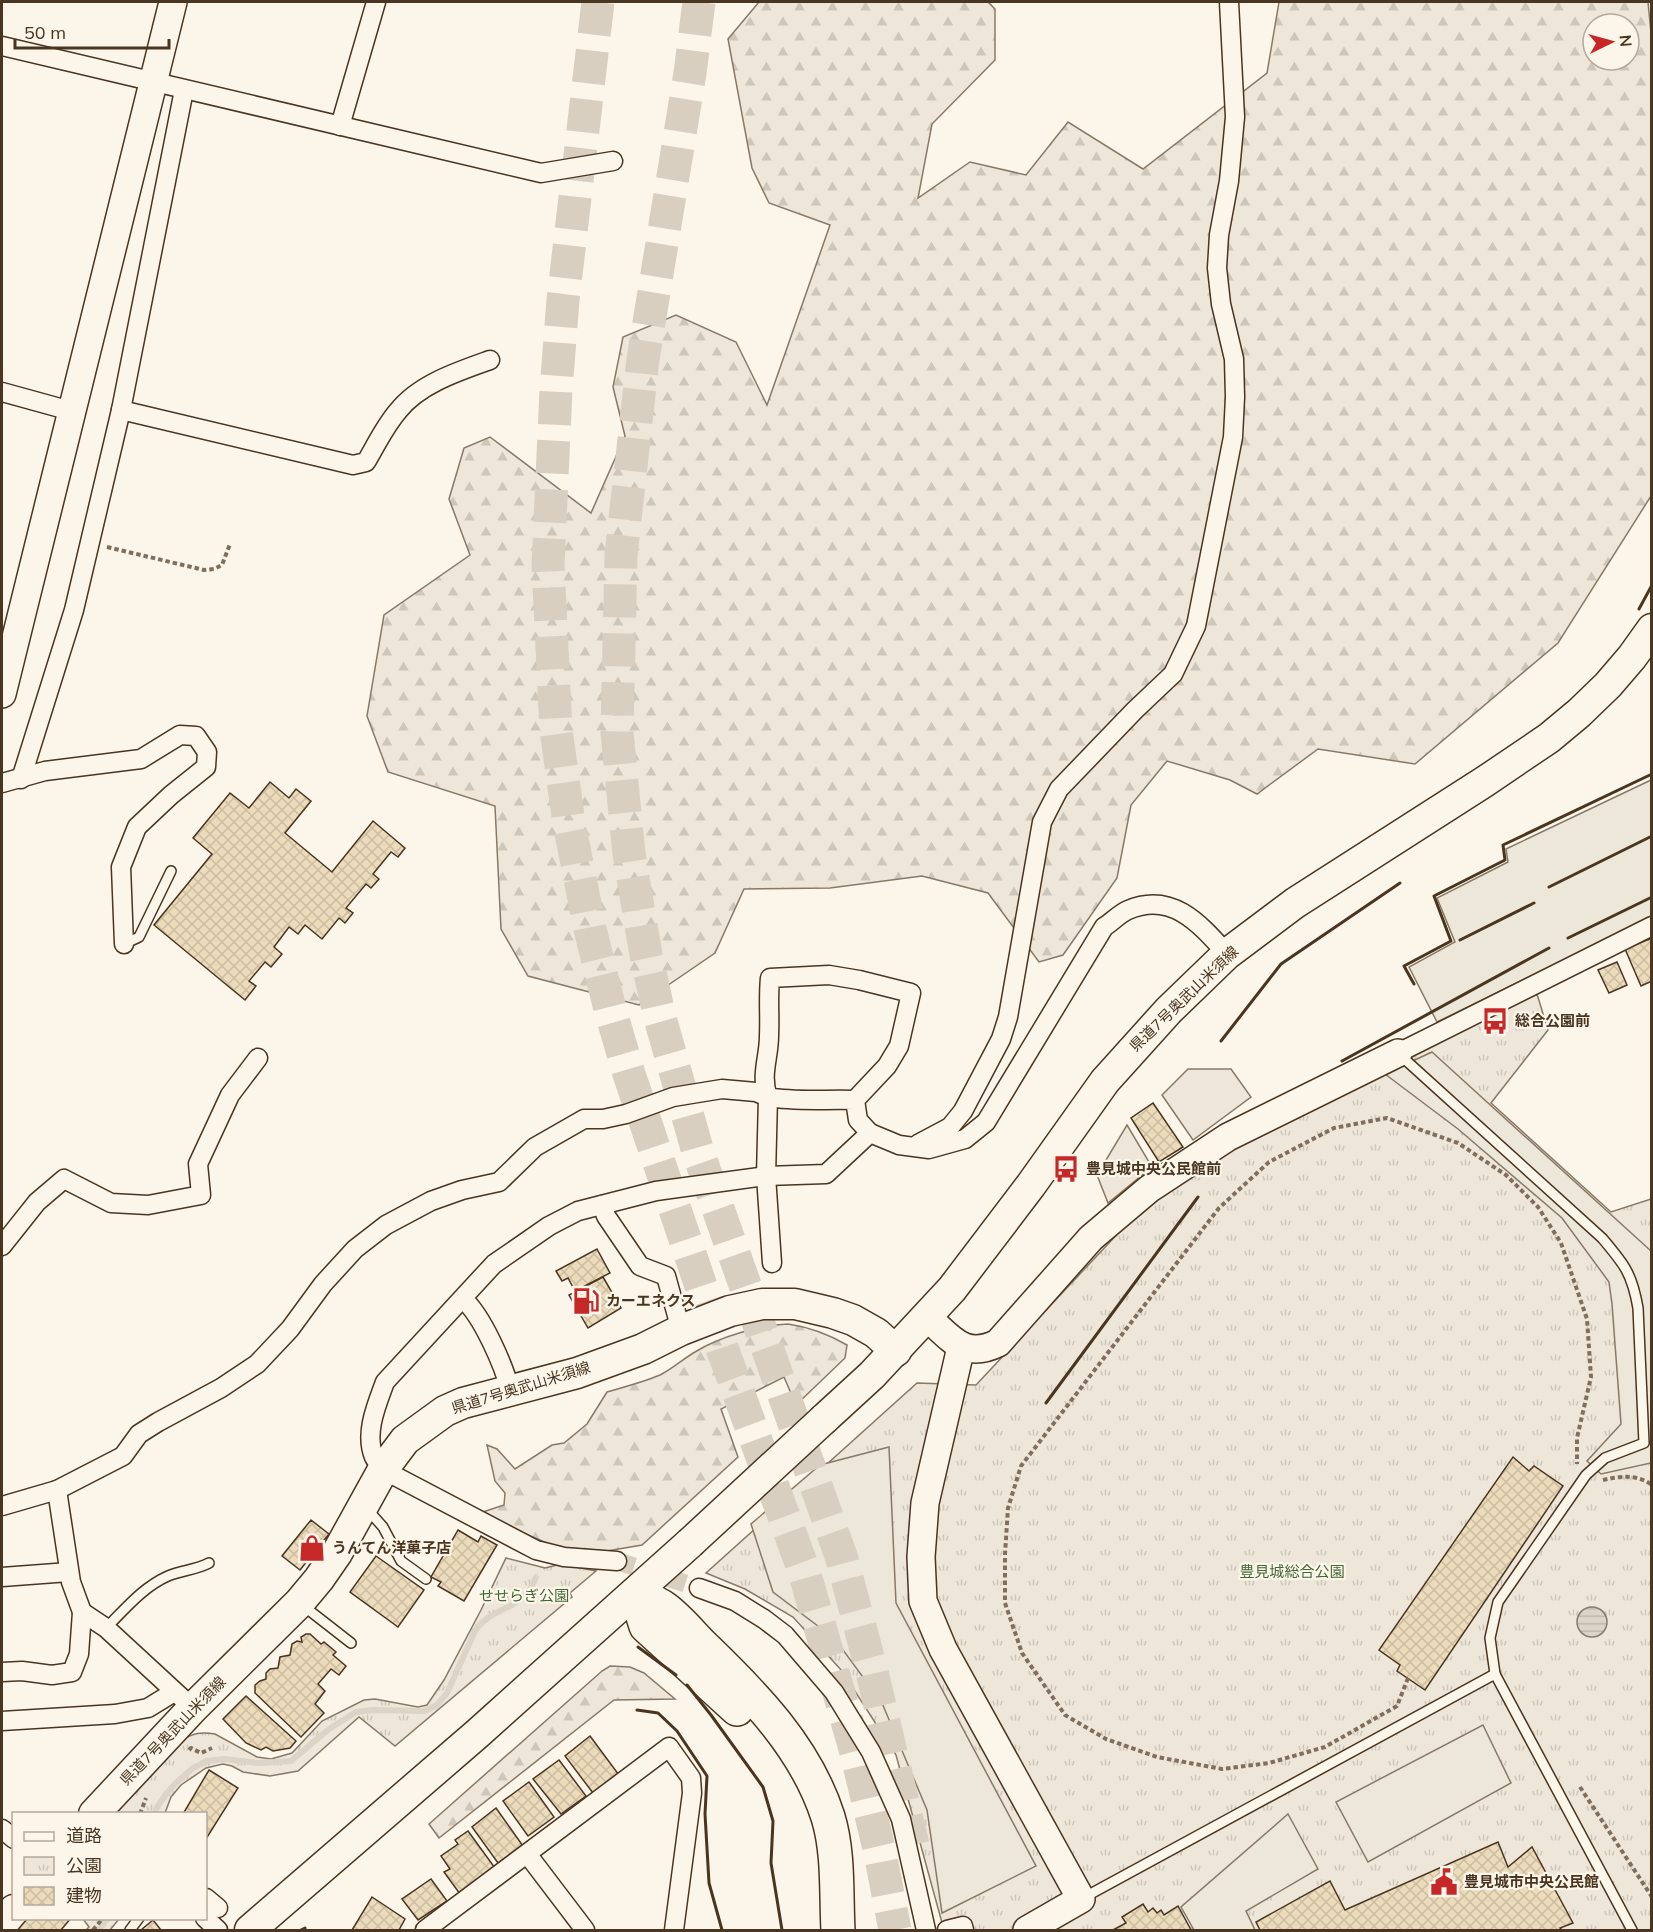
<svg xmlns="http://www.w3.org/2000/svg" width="1653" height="1932" font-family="Mulish,'Noto Sans JP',sans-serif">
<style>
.green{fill:#ede6d9;stroke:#887966;stroke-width:1.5}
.forest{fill:url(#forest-firs);stroke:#887966;stroke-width:1.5;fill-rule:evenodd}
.park{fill:url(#park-tufts);stroke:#887966;stroke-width:1.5}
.parking{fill:#ede7d9;stroke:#887966;stroke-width:1.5}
.water{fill:url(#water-rules);stroke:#887966;stroke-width:1.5}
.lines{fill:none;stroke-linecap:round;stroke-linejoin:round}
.stream{stroke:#dcd4c6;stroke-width:6}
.building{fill:url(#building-cross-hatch);stroke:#4a3520;stroke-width:1.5}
.street-tunnel{stroke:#d8cfc1;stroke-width:18;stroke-dasharray:18 9;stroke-linecap:butt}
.highway-tunnel{stroke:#d8cfc1;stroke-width:33;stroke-dasharray:33 16;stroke-linecap:butt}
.lane-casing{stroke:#4a3520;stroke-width:12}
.street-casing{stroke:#4a3520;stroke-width:21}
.secondary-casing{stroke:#4a3520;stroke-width:30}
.primary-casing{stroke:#4a3520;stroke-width:33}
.highway-casing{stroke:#4a3520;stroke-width:36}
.path{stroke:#7f6f5c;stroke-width:4;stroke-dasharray:4.5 3;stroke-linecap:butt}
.lane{stroke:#fbf6e9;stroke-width:9}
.street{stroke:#fbf6e9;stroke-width:18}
.secondary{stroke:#fbf6e9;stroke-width:27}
.primary{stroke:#fbf6e9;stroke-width:30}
.highway{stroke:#fbf6e9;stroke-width:33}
.primary-bridge-casing{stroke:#4a3520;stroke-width:33;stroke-linecap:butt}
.primary-bridge{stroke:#fbf6e9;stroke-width:30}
.wall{stroke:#4a3520;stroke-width:3}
.labels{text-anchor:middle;stroke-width:4.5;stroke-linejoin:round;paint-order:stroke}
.street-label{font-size:15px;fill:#4a3520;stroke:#fbf6e9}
.poi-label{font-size:15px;font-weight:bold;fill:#4a3520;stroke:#fbf6e9;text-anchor:start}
.park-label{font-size:15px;fill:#436837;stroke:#fbf6e9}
</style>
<defs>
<pattern id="forest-firs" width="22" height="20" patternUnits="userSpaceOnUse" patternTransform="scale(1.5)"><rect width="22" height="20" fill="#ede6d9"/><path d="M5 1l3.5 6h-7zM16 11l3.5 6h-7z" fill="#cdc6ba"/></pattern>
<pattern id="park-tufts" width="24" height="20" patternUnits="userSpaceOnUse" patternTransform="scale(1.5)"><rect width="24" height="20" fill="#ede6d9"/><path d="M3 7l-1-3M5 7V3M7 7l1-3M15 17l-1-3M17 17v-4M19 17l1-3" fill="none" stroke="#cdc6ba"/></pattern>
<pattern id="water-rules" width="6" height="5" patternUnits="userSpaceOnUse" patternTransform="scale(1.5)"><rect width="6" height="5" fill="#dcd4c6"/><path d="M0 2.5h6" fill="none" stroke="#beb7aa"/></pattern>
<pattern id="building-cross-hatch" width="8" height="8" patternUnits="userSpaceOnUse" patternTransform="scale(1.5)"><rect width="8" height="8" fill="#ecdcbc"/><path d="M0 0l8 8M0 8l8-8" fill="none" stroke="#ccbda1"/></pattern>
</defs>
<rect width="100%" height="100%" fill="#fbf6e9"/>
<!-- green -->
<g class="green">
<path d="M1188,1069H1231L1251,1097L1193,1140L1162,1095Z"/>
<path d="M1127,1125L1152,1167L1108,1203L1097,1175Z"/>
</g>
<!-- forest -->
<g class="forest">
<path d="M759,2H988L995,9V60L932,124L918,198L970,162L1026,175L1068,122L1143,169L1267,73L1279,2H1648L1652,43L1651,496L1558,643L1415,764L1318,749L1257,794L1230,780L1167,761L1131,805L1117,878L1063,955L1039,962L988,893L922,876L830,888L744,889L715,953L639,1005L528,976L501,929L495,806L388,772L367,716L384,615L470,555L449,499L464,448L490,437L591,513L625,436L613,387L623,337L676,315L736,342L767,405L830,225L769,203L752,168L728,39ZM1593,24H1629V60H1593Z"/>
<path d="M788,1324C809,1327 828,1334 847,1345L845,1358L796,1405L784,1377L721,1409L738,1457L642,1545L607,1551L556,1547L521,1532L483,1512L504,1505L505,1493L495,1481L487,1445L497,1449L515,1469L552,1445L564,1443L587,1424L607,1392C625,1387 643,1382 660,1375C672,1369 683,1359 695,1352C719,1337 760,1325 788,1324Z"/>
<path d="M610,1666L630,1667L644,1673L675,1699L614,1700L439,1838L429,1824L602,1671Z"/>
</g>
<!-- park -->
<g class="park">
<path d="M1537,994L1548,1030L1491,1103L1611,1212L1651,1199V1930H944L896,1755L842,1671L793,1617L745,1589L706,1573L917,1383L976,1385L1152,1197L1274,1124Z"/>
<path d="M506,1558L545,1568L561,1564L596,1571L570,1593L572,1597L395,1746L359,1717L298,1771L270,1776L243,1772L232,1766L223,1764L206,1768L181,1785L171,1797L165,1813L115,1814L186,1738C195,1732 204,1732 215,1734L257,1757L271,1759L292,1753L322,1721L364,1700L375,1699L418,1707L427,1705L444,1680L481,1610Z"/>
<path d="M83,1919H119L110,1930H86L89,1927Z"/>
</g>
<!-- parking -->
<g class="parking">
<path d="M1651,780V917L1437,1022L1409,967L1455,942L1437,898L1508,862L1506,849Z"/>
<path d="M1432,1052L1651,1251V1463L1601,1474L1587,1461L1621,1424L1612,1304L1609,1282L1562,1218L1458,1129L1385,1074Z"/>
<path d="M889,1447L896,1603L1036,1866L942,1913L927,1810L882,1703L835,1639L773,1592L751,1524L820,1465Z"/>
<path d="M1483,1725L1511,1783L1368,1862L1336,1802Z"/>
<path d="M1288,1814L1318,1869L1246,1911L1255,1930H1194L1181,1907Z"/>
</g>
<!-- water -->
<circle class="water" cx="1592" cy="1622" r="15"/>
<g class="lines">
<!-- stream -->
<g class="stream">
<path d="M156,1809L166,1794L176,1783L193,1768L207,1761L225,1759L259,1763L291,1761L329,1729L356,1712L373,1710L425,1711L437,1705L447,1693L475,1631C493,1604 523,1613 536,1577"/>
<path d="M99,1930L108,1918"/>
</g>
</g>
<!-- building -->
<g class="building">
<path d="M270,782L289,798L296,789L311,801L285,833L332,872L373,821L405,848L398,857L391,852L373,874L379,879L371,888L366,884L346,908L353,913L345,923L339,918L322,939L305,925L298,934L289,927L274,947L282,954L271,967L265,962L249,981L256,986L245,1000L154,925L212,854L193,838L230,793L249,808Z"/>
<path d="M1652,938V981L1641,986L1625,949Z"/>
<path d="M1617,962L1627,985L1609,993L1598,970Z"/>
<path d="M1153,1103L1183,1147L1159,1162L1131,1118Z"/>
<path d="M597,1249L610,1273L575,1291L568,1278L562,1281L556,1271Z"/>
<path d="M603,1277L621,1308L588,1328L569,1295Z"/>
<path d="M1513,1457L1529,1471L1534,1466L1563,1486L1425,1690L1397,1671L1400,1665L1379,1650Z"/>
<path d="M311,1520L329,1534L300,1570L282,1556Z"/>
<path d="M458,1530L478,1542L481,1536L497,1545L464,1601L438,1586L441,1582L431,1577Z"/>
<path d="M376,1556L424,1590L398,1627L350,1592Z"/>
<path d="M306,1634H310L321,1644L324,1642L336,1652L333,1655L346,1666L339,1675L331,1669L318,1684L325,1691L315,1704L324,1713L301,1737L255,1693V1685L260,1681L266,1679V1673L270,1669L278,1668L280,1657L290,1655L292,1644L297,1641L302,1642L301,1637Z"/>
<path d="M246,1696L296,1741L290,1748L273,1751L266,1747L261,1750L246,1743L223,1719Z"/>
<path d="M590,1736L619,1775L593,1793L565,1756Z"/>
<path d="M559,1760L586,1796L561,1814L533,1779Z"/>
<path d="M209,1770L238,1788L206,1839V1814H183Z"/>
<path d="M529,1782L554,1817L528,1836L503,1801Z"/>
<path d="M496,1808L523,1846L498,1863L472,1827Z"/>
<path d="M468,1831L495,1868L460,1894L444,1872L450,1869L441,1856L458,1844L455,1840Z"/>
<path d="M1498,1842L1508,1867L1532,1847L1573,1923L1560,1928L1562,1930H1260L1256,1922L1330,1881L1345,1910Z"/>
<path d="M431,1879L447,1901L418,1920L402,1899Z"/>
<path d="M372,1897L405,1919L399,1930H352Z"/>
<path d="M1143,1904L1148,1912L1153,1908L1157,1913L1161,1910L1164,1915L1178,1906L1191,1930H1113L1126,1923L1122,1917Z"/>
<path d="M25,1918H71L61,1930H16Z"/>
<path d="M153,1920L161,1930H141Z"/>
</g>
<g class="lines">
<!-- street-tunnel -->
<path class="street-tunnel" d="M617,1561L699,1588"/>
<!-- highway-tunnel -->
<g class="highway-tunnel">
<path d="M598,2L563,300L556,390L548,565L556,730L569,823L590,929L610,1009L629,1074L722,1348L804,1571L857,1756L880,1853L895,1930"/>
<path d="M699,2L690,73L643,359L621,555L617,733L629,854L646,955L660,1018L698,1152L842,1559L872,1672L913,1845"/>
</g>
<defs>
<g id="lane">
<path d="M124,944L139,937L171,871"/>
<path d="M1400,1055L1602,1238C1624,1264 1632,1273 1638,1308L1644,1443L1605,1458L1586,1475L1498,1602L1490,1638L1495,1674L1632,1930"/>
<path d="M367,1509L383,1527L401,1561L426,1579"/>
<path d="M301,1604L351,1643"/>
<path d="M106,1628C125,1609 143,1587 168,1576C182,1570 196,1570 209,1563"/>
<path d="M1083,1898L1495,1674"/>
<path d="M130,1930L139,1918"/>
</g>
<g id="street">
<path d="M2,46L541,173L613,161"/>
<path d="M340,126L376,2"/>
<path d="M2,392L71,411"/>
<path d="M121,410L353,465L366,462C376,445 385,426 398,411C419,384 459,371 490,360"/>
<path d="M21,779L74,610L121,410L184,90"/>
<path d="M2,783L45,771L141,759L180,735L196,736L207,752L206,767L171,795L137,827L121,867L124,944"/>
<path d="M1398,1053L1652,926"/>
<path d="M855,1100C825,1099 796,1102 768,1097C760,1075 769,1058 769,1036C770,1016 768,998 770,978L829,975L859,980L911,993L899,1046L887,1066L855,1100L858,1120L870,1133"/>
<path d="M918,1144L950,1127L963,1111L1001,1039L1008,1017L1042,822L1059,789L1135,710L1173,674L1196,626L1233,437L1235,397L1234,359L1221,304L1217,268L1219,235L1229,181L1235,117L1229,2"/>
<path d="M602,1205L606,1216L640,1266L666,1276L681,1330"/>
<path d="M2,1246L37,1202L64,1179L111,1203L148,1205L201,1195L198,1164L230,1095L258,1058"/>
<path d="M463,1299C482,1315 504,1366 510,1390"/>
<path d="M2,1506L57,1490L123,1456L139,1434L158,1422L221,1388L257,1364L290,1329L323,1284L355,1249L386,1225L431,1201L462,1190L499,1182L535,1147L584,1119H603L626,1114L673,1097L722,1089L756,1092L768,1097L766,1176L772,1263"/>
<path d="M617,1561L564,1557L536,1550L395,1476C388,1471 378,1465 374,1457C364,1433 377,1404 385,1382L494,1264L549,1226L578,1211L656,1191L766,1176L826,1174L870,1133L899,1145L929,1149L965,1139L986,1122L1104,927C1112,922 1119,914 1128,910C1172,891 1200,924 1227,954"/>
<path d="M2,1577L69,1572"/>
<path d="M699,1588L735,1601L764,1619L785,1635L834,1692L871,1752L901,1819L926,1930"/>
<path d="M82,1612L106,1628L183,1699"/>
<path d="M2,1672L22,1671L52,1675L72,1672L79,1654L82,1612L71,1582L57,1490"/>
<path d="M2,1721L115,1714L148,1708L174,1692"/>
<path d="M2,1829L14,1839"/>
<path d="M528,1855L585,1930"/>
<path d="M206,1898L218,1908"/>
<path d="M205,1918L218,1930"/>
<path d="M425,1930L669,1747L691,1778L692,1793L674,1930"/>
<path d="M947,1930L963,1926L964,1930"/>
</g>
<g id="secondary">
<path d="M2,694L173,2"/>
<path d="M927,1317C951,1338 964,1360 998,1343L1091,1238L1149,1189L1228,1137L1398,1053"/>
<path d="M961,1347L925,1503L921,1557L923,1601L943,1649L1081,1899L1027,1930"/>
</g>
<g id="primary">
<path d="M824,1419L872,1375L952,1289L1031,1185L1105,1081L1169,1010L1227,954L1295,903L1484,782L1549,738L1579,713L1608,685L1632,657L1652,629"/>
<path d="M94,1814L194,1707L299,1603L319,1579L337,1553L384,1468L405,1440L445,1411L463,1403L577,1373L643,1349L681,1330L730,1311L762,1304H795L833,1313L853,1320L876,1333L896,1351"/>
<path d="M2,1924L14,1910"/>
<path d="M250,1930L477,1734L690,1543"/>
</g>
<g id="highway">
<path d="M636,1594C645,1598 656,1602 664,1608C678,1618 691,1634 703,1646C754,1695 806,1748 828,1817C839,1853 836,1894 838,1930"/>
<path d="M636,1594L646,1626L737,1709"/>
</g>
</defs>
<!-- lane casing -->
<use href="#lane" class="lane-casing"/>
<!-- street casing -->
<use href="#street" class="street-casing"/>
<!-- secondary casing -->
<use href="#secondary" class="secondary-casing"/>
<!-- primary casing -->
<use href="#primary" class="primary-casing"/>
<!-- highway casing -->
<use href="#highway" class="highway-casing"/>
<!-- path -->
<g class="path">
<path d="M107,547L204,570L214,569L222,565L230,544"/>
<path d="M1603,1480C1620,1476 1637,1474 1652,1485"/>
<path d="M1408,1678L1397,1706L1325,1747L1269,1763L1222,1769L1157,1757L1106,1739L1065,1715L1022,1653L1005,1603V1554L1008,1508L1021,1466L1219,1208L1269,1162L1334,1128L1387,1118L1458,1143L1506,1175L1538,1207L1561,1243L1587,1319L1591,1377L1577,1438V1464"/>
<path d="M189,1750L191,1748L201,1753L212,1748"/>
<path d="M1580,1787L1652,1897"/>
<path d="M140,1814L146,1798"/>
<path d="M93,1930L103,1918"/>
</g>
<!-- lane -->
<use href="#lane" class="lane"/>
<!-- street -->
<use href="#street" class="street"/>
<!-- secondary -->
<use href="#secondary" class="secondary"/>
<!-- primary -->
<use href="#primary" class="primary"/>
<!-- highway -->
<use href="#highway" class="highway"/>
<defs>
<path id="primary-bridge" d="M690,1543L824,1419"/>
</defs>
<!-- primary-bridge casing -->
<use href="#primary-bridge" class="primary-bridge-casing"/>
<!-- primary-bridge -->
<use href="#primary-bridge" class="primary-bridge"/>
<!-- wall -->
<g class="wall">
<path d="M1639,609L1652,585"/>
<path d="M1549,887L1652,836"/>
<path d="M1568,938L1652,897"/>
<path d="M1460,940L1534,903"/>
<path d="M1414,984L1404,966L1451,941L1434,896L1505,860L1503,845L1652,774"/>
<path d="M1221,1041L1281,964L1400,883"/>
<path d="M1342,1061L1549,948"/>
<path d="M1046,1403L1198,1197"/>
<path d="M638,1647L676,1675"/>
<path d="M687,1685L711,1715L763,1787L773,1821L771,1863L782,1930"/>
<path d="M637,1710L658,1713L677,1731L707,1776L705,1814L709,1883L722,1930"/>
<path d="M301,1930L305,1928"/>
</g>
</g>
<!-- icons -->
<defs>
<symbol id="bus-bare" viewBox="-9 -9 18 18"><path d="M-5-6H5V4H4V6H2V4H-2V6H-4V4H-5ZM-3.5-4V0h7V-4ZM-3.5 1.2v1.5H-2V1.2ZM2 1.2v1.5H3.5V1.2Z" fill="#c62828" stroke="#fbf6e9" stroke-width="2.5" paint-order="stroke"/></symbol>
<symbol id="fuel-bare" viewBox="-9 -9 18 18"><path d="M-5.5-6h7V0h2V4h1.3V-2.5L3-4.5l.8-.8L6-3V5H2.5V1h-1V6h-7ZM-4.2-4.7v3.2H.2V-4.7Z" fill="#c62828" stroke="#fbf6e9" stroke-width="2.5" paint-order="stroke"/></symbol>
<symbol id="shop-bare" viewBox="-9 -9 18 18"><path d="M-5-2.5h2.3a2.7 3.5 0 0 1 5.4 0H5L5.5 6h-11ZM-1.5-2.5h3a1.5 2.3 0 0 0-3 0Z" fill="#c62828" stroke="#fbf6e9" stroke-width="2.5" paint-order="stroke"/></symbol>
<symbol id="civic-bare" viewBox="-9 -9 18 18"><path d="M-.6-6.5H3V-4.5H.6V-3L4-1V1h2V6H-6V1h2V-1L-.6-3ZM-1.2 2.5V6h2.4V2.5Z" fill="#c62828" stroke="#fbf6e9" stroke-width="2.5" paint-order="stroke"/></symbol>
</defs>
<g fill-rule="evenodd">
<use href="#bus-bare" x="1476" y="1002" width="38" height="38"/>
<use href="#bus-bare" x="1047" y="1150" width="38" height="38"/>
<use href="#fuel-bare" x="567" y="1282" width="38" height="38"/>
<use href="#shop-bare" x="293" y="1529" width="38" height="38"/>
<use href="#civic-bare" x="1425" y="1863" width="38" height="38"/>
</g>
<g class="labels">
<!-- street labels -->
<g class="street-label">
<text transform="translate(1184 999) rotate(-44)" y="5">県道7号奥武山米須線</text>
<text transform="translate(521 1388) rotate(-17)" y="5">県道7号奥武山米須線</text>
<text transform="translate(173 1731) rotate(-46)" y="5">県道7号奥武山米須線</text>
</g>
<!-- poi labels -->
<g class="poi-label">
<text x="1515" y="1026">総合公園前</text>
<text x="1086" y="1174">豊見城中央公民館前</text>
<text x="606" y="1306">カーエネクス</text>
<text x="332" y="1553">うんてん洋菓子店</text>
<text x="1464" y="1887">豊見城市中央公民館</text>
</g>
<!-- park labels -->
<g class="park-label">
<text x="1292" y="1577">豊見城総合公園</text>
<text x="524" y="1601">せせらぎ公園</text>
</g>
</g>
<!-- border -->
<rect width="1653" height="1932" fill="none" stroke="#4a3520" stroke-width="6"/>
<!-- legend -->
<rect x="12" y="1812" width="195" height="108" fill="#fbf6e9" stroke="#b4a999" stroke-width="1.5"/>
<rect x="24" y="1832" width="30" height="9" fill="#fbf6e9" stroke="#b4a999" stroke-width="1.5"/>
<text x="66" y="1842" font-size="18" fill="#4a3520">道路</text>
<rect x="24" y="1857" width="30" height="18" fill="url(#park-tufts)" stroke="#b4a999" stroke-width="1.5"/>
<text x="66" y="1872" font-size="18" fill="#4a3520">公園</text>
<rect x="24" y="1887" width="30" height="18" fill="url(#building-cross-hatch)" stroke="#b4a999" stroke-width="1.5"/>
<text x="66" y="1902" font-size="18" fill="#4a3520">建物</text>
<!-- north arrow -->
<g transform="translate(1611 42) rotate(85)"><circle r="28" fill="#fbf6e9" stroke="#b4a999" stroke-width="1.5"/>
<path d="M0-4.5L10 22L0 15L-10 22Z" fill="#c62828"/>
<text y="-9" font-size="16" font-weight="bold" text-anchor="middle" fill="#4a3520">N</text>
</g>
<!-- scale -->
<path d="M15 39v9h154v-9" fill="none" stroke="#4a3520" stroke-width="3"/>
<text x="24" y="39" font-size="18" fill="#4a3520" stroke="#fbf6e9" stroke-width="4.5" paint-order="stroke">50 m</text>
</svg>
